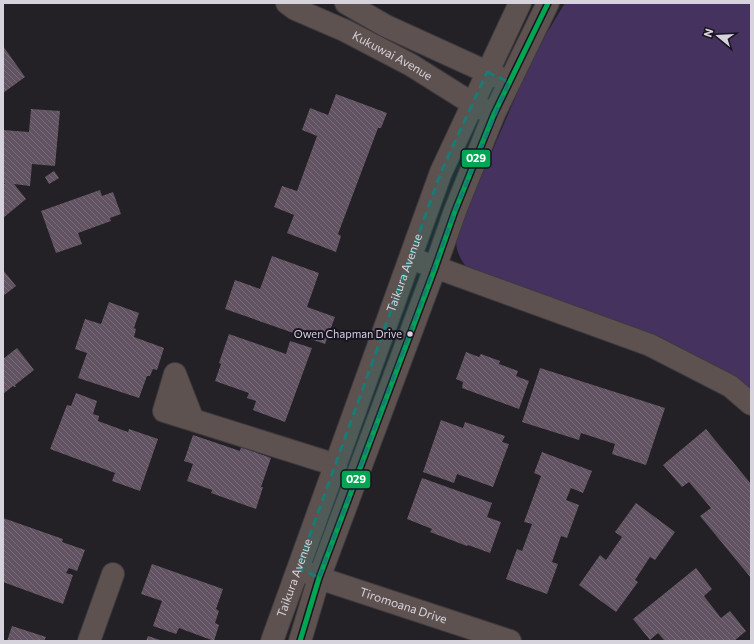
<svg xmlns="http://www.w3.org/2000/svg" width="754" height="644" font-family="Commissioner,sans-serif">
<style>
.park{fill:#46325f}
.building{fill:url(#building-back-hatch)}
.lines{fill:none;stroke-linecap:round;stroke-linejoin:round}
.minor-casing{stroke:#3c3a3f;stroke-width:24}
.minor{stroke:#5e5250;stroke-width:22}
.bus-1-casing{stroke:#181320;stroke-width:8}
.bus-1{stroke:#00a651;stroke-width:5}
.marked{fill:#197b74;fill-opacity:0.2;stroke:#197b74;stroke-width:3;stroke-dasharray:8 5;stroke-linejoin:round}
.bus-dot{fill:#d7d3dc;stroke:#181320;stroke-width:1.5}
.labels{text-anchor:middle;stroke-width:4;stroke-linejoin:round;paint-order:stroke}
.bus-label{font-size:11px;fill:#d7d3dc;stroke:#181320;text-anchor:end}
.street-label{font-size:12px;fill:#d7d3dc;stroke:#181320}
.line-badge{stroke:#181320;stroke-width:1.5}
.badge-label{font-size:11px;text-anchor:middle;font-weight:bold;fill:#fff}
</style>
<defs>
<pattern id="building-back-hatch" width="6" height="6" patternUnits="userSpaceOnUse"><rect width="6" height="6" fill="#625362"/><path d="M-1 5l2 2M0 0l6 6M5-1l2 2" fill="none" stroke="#786b78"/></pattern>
</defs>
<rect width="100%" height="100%" fill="#232026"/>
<!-- park -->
<path class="park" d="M565,3H751V391L696,356L468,269C459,258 455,249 456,235L534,54Z"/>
<!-- building -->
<g class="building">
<path d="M3,46L25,77L3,93Z"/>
<path d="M336,94L387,113L381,128H378L338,234L341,236L336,252L287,233L294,215L274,207L282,186L297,191L317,136L302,130L310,108L328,115Z"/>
<path d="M31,109L60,111L55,166L32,164L30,186L14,184L26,199L3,218V185L5,183H3V130L29,132Z"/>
<path d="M54,171L59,178L49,184L45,177Z"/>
<path d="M100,190L102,196L113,192L121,214L110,218L111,221L78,233L82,244L56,253L41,211Z"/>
<path d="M272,256L319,273L307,307L335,317L325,344L225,309L235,280L260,289Z"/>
<path d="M3,270L16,286L3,296Z"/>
<path d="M109,302L139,313L134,328L136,329L134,337L164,348L157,370L153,369L150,376H147L139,398L78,378L87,353L75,349L85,319L101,324Z"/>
<path d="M229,334L286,354L290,341L312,348L285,422L253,410L256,401L247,398L249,393L215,381L221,364L219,363Z"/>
<path d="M17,348L34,370L15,385L16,387H15L13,386L3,394V359Z"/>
<path d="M466,352L479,357L481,354L500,361L499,364L518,371L516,376L529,381L519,409L462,388L463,382L456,379Z"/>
<path d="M540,368L665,408L646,465L612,454L615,444L581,433L579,440L522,422Z"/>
<path d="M76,393L97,401L93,414L99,416L98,421L128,432L129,429L158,439L140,491L112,481L115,473L50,449L67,405L71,406Z"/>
<path d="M441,420L463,428L465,422L505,436L502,442L509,444L493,487L457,474L454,483L423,472Z"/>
<path d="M706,429L751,484V578L700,516L711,508L689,482L682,487L663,465Z"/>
<path d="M193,435L240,451L241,447L271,458L261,487H263L256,509L211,493L212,490L187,481L193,464L184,461Z"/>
<path d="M542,452L592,471L583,493L571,488L566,500L579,505L567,538L561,536L552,562L558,564L547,594L506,579L517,549L522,551L532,524L524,522L541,476L534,473Z"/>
<path d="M422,478L492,503L487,517L501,522L490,553L468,545L467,546L430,532L432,529L407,519Z"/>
<path d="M636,503L675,532L655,560L650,557L635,580L638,582L616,612L579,585L600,555L606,560L622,537L615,532Z"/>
<path d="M3,518L63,539L62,542L85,550L77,571L69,568L66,573L73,575L63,604L3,582Z"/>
<path d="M152,564L223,589L216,609L219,611L215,623L219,625L214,641L179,628L176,634L153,626L162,601L141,594Z"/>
<path d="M696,568L712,589L704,596L721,618L730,611L746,631L734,641H665L658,633L650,640L633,619Z"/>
<path d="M12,626L46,637L44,641H7Z"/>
<path d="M148,636L163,641H146Z"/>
</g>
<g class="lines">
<defs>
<g id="minor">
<path id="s1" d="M287,3L295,9L346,31L411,65L473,104L485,110"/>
<path d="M346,3L386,26L500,78"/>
<path d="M421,262L650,345L730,386L751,404"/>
<path d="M193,420L164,411L175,374L193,420L336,465"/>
<path id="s2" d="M306,572L319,578L510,641"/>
<path d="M89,641L113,574"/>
<path id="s3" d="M272,641L441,172L520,3"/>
<path d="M300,641L319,578L435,268L455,211L494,114L548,3"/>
</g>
</defs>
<!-- minor casing -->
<use href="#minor" class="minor-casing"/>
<!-- minor -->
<use href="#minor" class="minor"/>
<defs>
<path id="bus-1" d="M300,641L319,578L435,268L455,211L494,114L548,3"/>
</defs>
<!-- bus-1 casing -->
<use href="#bus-1" class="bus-1-casing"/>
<!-- bus-1 -->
<use href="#bus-1" class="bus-1"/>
</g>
<!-- marked area -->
<path class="marked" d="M487,72L509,82L455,211L319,578L298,568L441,172Z"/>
<!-- markers -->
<circle class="bus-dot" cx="410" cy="334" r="3.5"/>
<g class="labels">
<!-- bus labels -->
<g class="bus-label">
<text x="402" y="338">Owen Chapman Drive</text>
</g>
<!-- street labels -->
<g class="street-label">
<text dy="4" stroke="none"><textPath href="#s1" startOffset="118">Kukuwai Avenue</textPath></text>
<text dy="4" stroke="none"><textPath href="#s3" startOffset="391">Taikura Avenue</textPath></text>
<text dy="4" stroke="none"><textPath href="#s3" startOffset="67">Taikura Avenue</textPath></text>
<text dy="4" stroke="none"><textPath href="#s2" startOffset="103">Tiromoana Drive</textPath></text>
</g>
</g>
<g class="line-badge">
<rect x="461" y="149" width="30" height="19" rx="4" fill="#00a651"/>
<rect x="341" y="470" width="30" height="19" rx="4" fill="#00a651"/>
</g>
<g class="badge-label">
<text x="476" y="162">029</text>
<text x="356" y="483">029</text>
</g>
<!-- border -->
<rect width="754" height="644" fill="none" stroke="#d7d3dc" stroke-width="8"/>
<!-- north arrow -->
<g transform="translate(718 36) rotate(288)" stroke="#181320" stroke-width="3" paint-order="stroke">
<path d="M0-3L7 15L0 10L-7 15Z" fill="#d7d3dc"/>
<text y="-6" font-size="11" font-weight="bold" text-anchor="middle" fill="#d7d3dc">N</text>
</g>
</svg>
